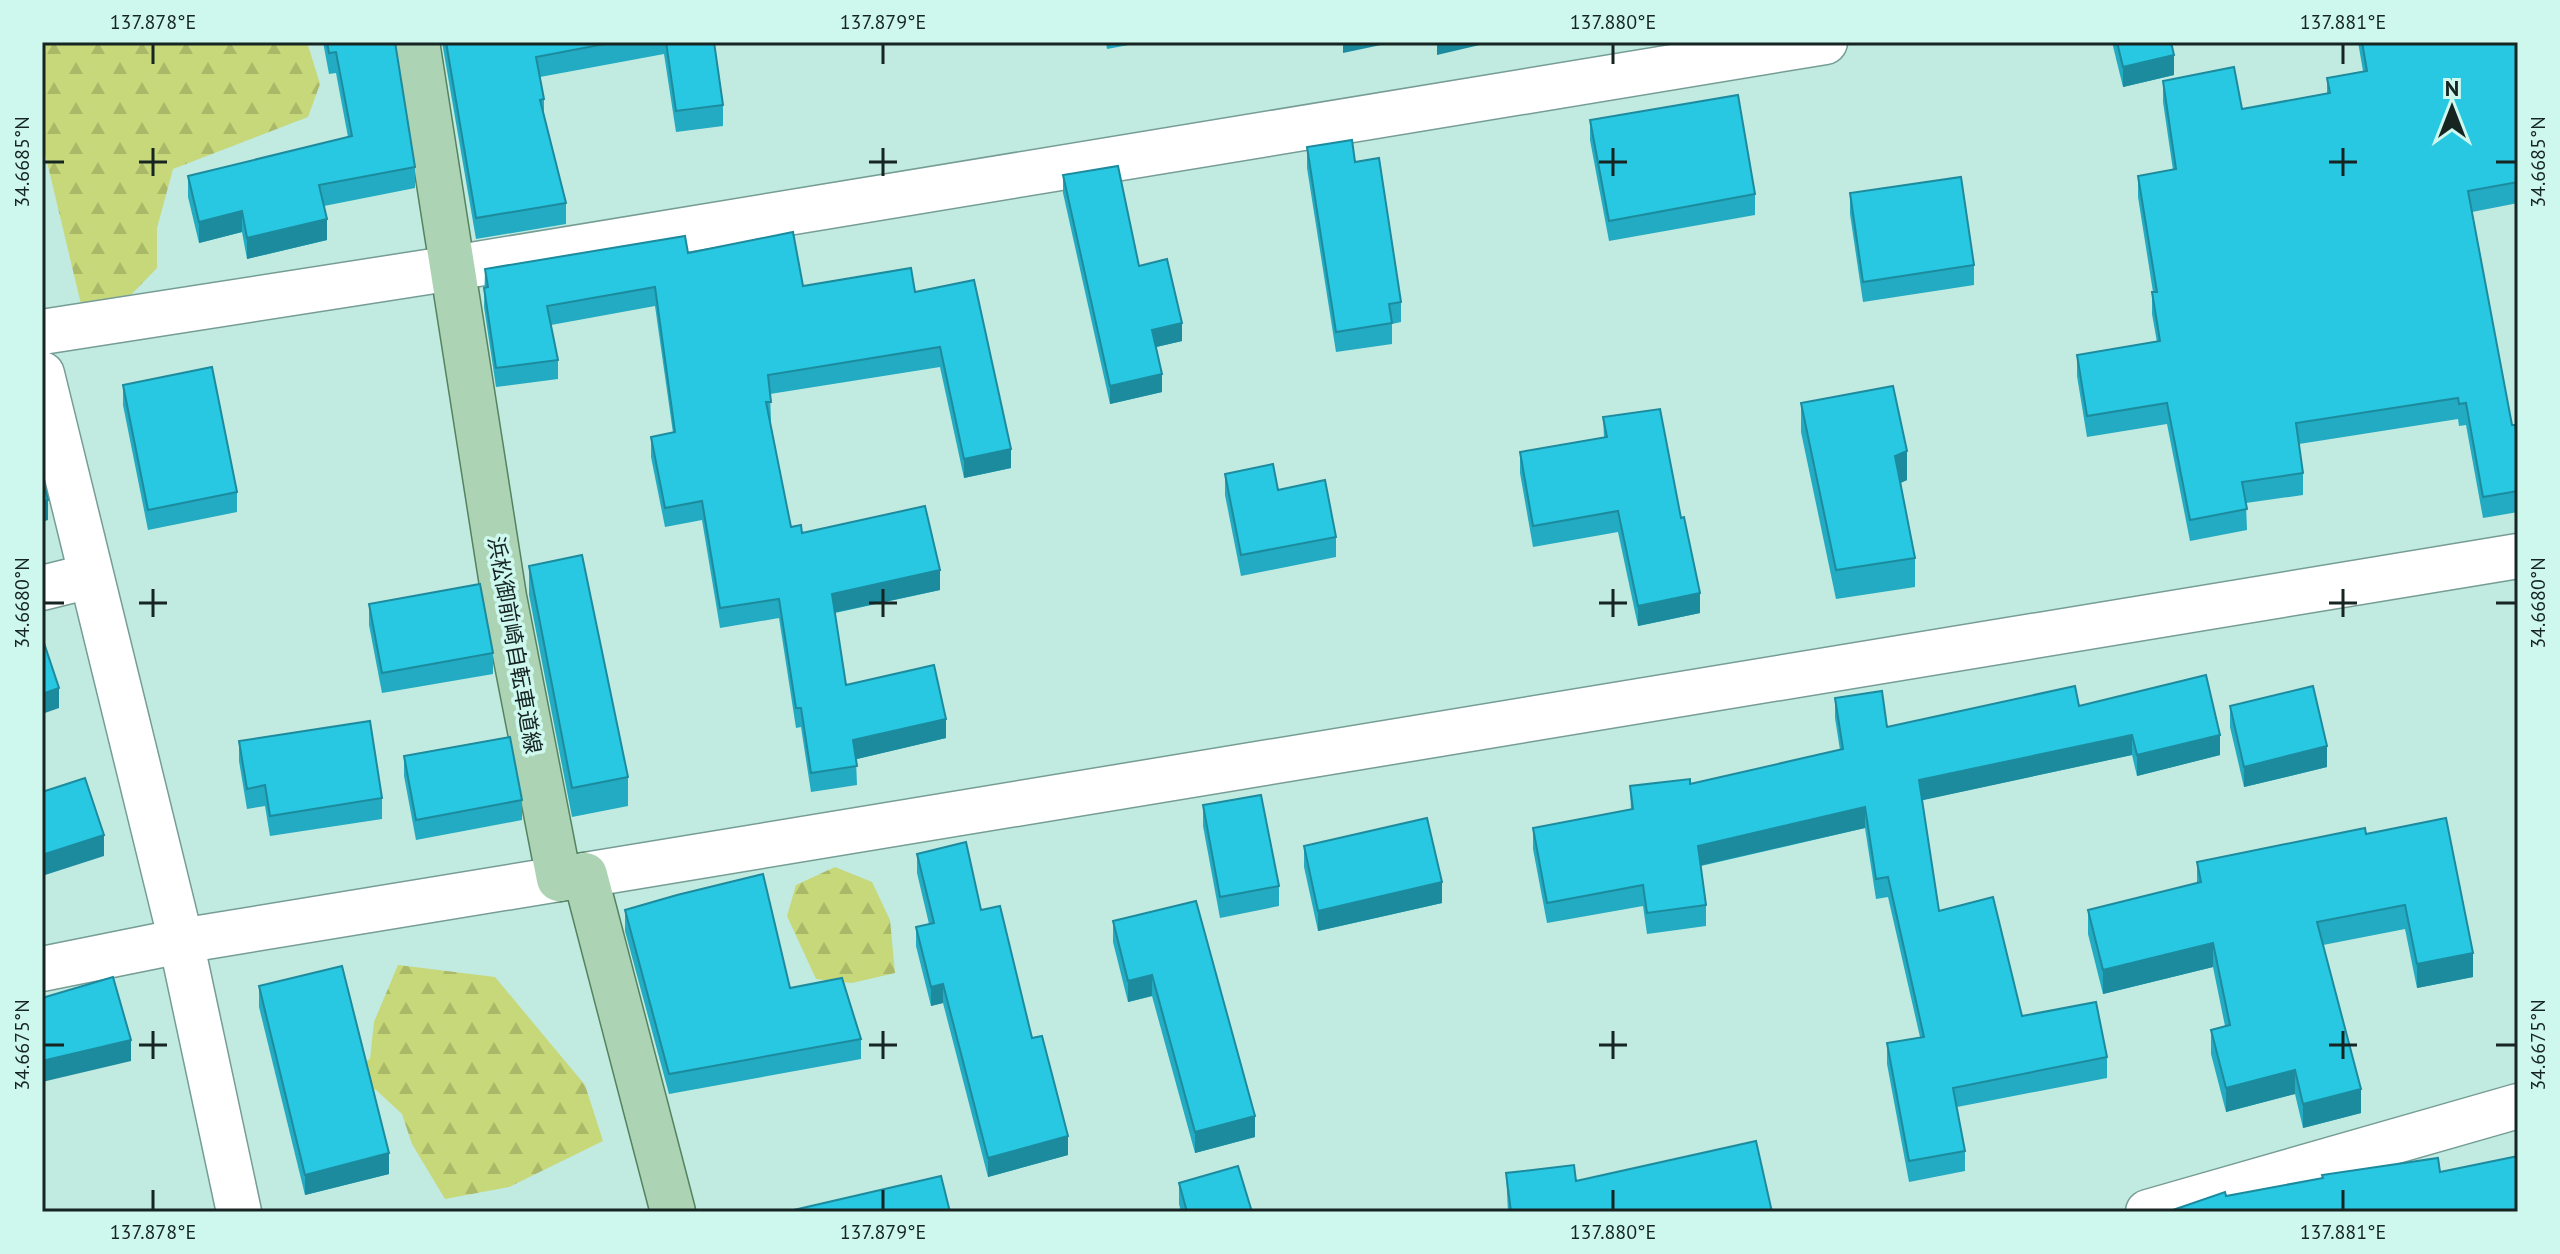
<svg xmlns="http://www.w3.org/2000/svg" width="2560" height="1254" font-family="'PT Sans','Noto Sans JP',sans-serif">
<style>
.forest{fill:url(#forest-firs)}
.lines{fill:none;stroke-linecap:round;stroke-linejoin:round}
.minor-casing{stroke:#769d95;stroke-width:47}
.major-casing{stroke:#548360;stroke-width:47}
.minor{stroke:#fff;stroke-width:44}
.major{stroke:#acd3b4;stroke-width:44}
.wall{fill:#22abc2}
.shaded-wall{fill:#1c8b9e}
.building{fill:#28c7e2;stroke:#1c8b9e;stroke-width:2}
.ticks{fill:none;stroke:#162522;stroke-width:3}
.labels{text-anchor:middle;stroke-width:7;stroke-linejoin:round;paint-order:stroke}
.street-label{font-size:22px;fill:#162522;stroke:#cef7ee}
.neatline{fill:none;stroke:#162522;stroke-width:3}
.ticks-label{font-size:20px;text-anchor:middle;fill:#162522}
</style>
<defs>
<pattern id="forest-firs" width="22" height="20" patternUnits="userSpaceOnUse" patternTransform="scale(2)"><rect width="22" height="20" fill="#c6d879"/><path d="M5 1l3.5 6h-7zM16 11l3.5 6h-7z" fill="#a9b968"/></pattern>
</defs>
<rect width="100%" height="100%" fill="#c1eae1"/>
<!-- forest -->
<g class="forest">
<path d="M42,42H307L320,84L308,117L173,169L157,228V268L127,299L86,325L42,141Z"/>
<path d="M835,867L872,882L890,920L895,973L852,983L816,979L787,916L796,885Z"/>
<path d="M398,965L495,977L585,1085L603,1141L509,1187L445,1199L412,1144L402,1114L375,1089L328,1107L306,1089L370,1059L374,1022Z"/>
</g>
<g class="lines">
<defs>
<g id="minor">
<path d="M42,332L453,268L1825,42"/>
<path d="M42,374L181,941L239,1212"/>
<path d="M42,588L90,576"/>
<path d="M585,875L2518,556"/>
<path d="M42,969L181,941L559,879"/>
<path d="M2148,1212L2518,1106"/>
</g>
<path id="major" d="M417,42L504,597L559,879L585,875L673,1212"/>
</defs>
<!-- minor casing -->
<use href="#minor" class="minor-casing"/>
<!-- major casing -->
<use href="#major" class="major-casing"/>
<!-- minor -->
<use href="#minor" class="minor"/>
<!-- major -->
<use href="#major" class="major"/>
</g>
<!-- wall -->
<g class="wall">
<path d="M323,42H395L415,167V188L324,206L327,240L247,259L242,232L199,243L188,197V176L348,137L336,73L329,74Z"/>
<path d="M442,42H714L723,105V126L676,132L664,54L540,77L544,99V114L566,203V224L476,239Z"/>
<path d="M1106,42H1145L1107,49Z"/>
<path d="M2112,42H2171L2174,75L2123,87Z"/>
<path d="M2358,42H2518V203L2472,212L2512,425L2518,441V512L2483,518L2466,425L2459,426L2458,419L2299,444L2303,473V495L2246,503L2247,530L2190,541L2167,424L2087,437L2077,376V355L2157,342L2152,314V292H2153L2138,197V176L2173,170L2163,102V81L2242,109L2327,93V78L2363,71Z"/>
<path d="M1590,120L1755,194V215L1609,241L1590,140Z"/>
<path d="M1307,147L1355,162L1401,302V322L1392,324V344L1336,352L1307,168Z"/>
<path d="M1063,175L1139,266L1182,341L1156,347L1162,392L1110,404L1063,193Z"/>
<path d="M1850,193L1974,265V285L1863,302L1850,214Z"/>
<path d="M688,253L803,286L915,292L1011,468L964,478L940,367L770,394L771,421L770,422L791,527L940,590L835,613L846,685L946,738L856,759L857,785L811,792L801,727L796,728L779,618L720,628L702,520L665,527L651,457V437L673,433L655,306L551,325L558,360V379L496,387L484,307L485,269Z"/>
<path d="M123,385L237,492V512L148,530L123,405Z"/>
<path d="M1801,403L1907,480L1901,483L1915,558V587L1836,599L1801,432Z"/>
<path d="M1603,417L1700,613L1638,626L1618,532L1533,547L1520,473V452L1604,437Z"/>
<path d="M1225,474L1278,490L1336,537V557L1241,576L1225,495Z"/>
<path d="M529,566L628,777V806L572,817L529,595Z"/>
<path d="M369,604L493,653V674L382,693L369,625Z"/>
<path d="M1835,698L1887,727L2079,706L2220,755L2137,776L2132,755L1922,800L1939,911L2022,1016L2107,1057V1078L1957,1107L1965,1151V1171L1909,1182L1887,1064V1043L1920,1037L1888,897L1876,899L1865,828L1701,866L1706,905V926L1647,934L1643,906L1547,923L1533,849V828L1631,810L1630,786L1690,784L1840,750L1835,718Z"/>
<path d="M2230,706L2327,767L2244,787L2230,727Z"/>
<path d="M239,741L382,798V819L270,836L265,806L247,809L239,761Z"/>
<path d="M404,756L522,800V820L416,840L404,776Z"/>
<path d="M1203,805L1279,886V906L1220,918L1203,826Z"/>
<path d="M2366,834L2473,977L2417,988L2405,929L2323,945L2361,1113L2303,1128L2295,1094L2226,1112L2211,1054V1030L2225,1026L2213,967L2103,994L2088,934V910L2197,883V862Z"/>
<path d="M1304,846L1442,903L1318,931L1304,867Z"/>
<path d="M917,854L981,910L1032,1038L1068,1155L988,1177L943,1003L931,1006L916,946V927L929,924L917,873Z"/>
<path d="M625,910L790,988L861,1039V1059L669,1094L625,931Z"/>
<path d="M1113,921L1255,1116V1137L1195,1153L1152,996L1128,1002L1113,942Z"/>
<path d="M259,986L389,1174L305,1195L259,1007Z"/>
<path d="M1506,1173L1576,1181L1772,1212H1508Z"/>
<path d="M1179,1183L1252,1212H1181L1179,1204Z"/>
</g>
<!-- shaded-wall -->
<g class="shaded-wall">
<path d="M1343,42H1395L1343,53Z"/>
<path d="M1437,42H1484V44L1437,55Z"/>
<path d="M2174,55V75L2123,87V67Z"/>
<path d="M242,211V232L199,243V222Z"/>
<path d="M327,219V240L247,259V238Z"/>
<path d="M1182,323V341L1152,348V330Z"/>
<path d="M1162,374V392L1110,404V386Z"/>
<path d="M1011,449V468L964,478V459Z"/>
<path d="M1907,451V480L1895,485V456Z"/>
<path d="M48,500V520L42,522V501Z"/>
<path d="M940,570V590L832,613V594Z"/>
<path d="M1700,593V613L1638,626V606Z"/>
<path d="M59,688V708L42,714V694Z"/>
<path d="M946,719V738L853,760V740Z"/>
<path d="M2132,735V755L1919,801V780Z"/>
<path d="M2220,735V755L2137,776V755Z"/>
<path d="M2327,746V767L2244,787V767Z"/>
<path d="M1865,807V828L1698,866V846Z"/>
<path d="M104,835V856L42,876V855Z"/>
<path d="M1442,882V903L1318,931V911Z"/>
<path d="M2213,943V967L2103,994V970Z"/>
<path d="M2473,953V977L2417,988V964Z"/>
<path d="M1152,975V996L1128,1002V981Z"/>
<path d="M943,984V1003L931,1006V987Z"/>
<path d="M131,1040V1061L42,1082V1061Z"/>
<path d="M2295,1070V1094L2226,1112V1088Z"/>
<path d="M2361,1089V1113L2303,1128V1104Z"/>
<path d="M1255,1116V1137L1195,1153V1132Z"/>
<path d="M1068,1136V1155L988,1177V1158Z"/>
<path d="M389,1153V1174L305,1195V1175Z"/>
</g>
<!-- building -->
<g class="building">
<path d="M327,42H395L415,167L319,185L327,219L247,238L242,211L199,222L188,176L352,136L336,52L329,53Z"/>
<path d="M446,42H615L536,57L544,99L540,100L566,203L476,218Z"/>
<path d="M666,42H714L723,105L676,111Z"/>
<path d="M2117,42H2171L2174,55L2123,67Z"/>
<path d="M2362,42H2518V182L2468,191L2512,425H2515L2518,441V491L2483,497L2466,403L2459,404L2458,398L2296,423L2303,473L2242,482L2247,509L2190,520L2167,403L2087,416L2077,355L2160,341L2152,292H2157L2138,176L2176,169L2163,81L2234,67L2242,109L2330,93L2327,78L2367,71Z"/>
<path d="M1738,95L1755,194L1609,221L1590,120Z"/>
<path d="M1352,140L1355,162L1379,158L1401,302L1389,304L1392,323L1336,332L1307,147Z"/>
<path d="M1118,166L1139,266L1167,259L1182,323L1152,330L1162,374L1110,386L1063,175Z"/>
<path d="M1961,177L1974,265L1863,282L1850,193Z"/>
<path d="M793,232L803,286L911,268L915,292L974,280L1011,449L964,459L940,347L768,375L771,402H766L791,527L801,525L802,533L925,506L940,570L832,594L846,685L934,665L946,719L853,740L857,766L811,773L801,708H796L779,599L720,608L702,501L665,508L651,437L675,432L655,287L547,306L558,360L496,368L484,288L488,287L485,269L685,236L688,253Z"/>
<path d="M212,367L237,492L148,510L123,385Z"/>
<path d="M1893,386L1907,451L1895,456L1915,558L1836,570L1801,403Z"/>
<path d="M1660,409L1681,518L1684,517L1700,593L1638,606L1618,511L1533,526L1520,452L1607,437L1603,417Z"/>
<path d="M1273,464L1278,490L1325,480L1336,537L1241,555L1225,474Z"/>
<path d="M42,476L48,500L42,501Z"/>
<path d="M582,555L628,777L572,788L529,566Z"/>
<path d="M480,584L493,653L382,673L369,604Z"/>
<path d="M42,637L59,688L42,694Z"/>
<path d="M2206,675L2220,735L2137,755L2132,735L1919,780L1939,911L1993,897L2022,1016L2096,1002L2107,1057L1953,1088L1965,1151L1909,1161L1887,1043L1924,1037L1888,877L1876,879L1865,807L1698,846L1706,905L1647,913L1643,885L1547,903L1533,828L1633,809L1630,786L1690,779V784L1843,749L1835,698L1882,691L1887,727L2075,686L2079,706Z"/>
<path d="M2313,686L2327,746L2244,767L2230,706Z"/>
<path d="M370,721L382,798L270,816L265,785L247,789L239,741Z"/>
<path d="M510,737L522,800L416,820L404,756Z"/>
<path d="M85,778L104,835L42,855V792Z"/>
<path d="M1261,795L1279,886L1220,897L1203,805Z"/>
<path d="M1427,818L1442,882L1318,911L1304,846Z"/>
<path d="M2446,818L2473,953L2417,964L2405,905L2317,922L2361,1089L2303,1104L2295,1070L2226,1088L2211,1030L2230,1025L2213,943L2103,970L2088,910L2201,882L2197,862L2365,828L2366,834Z"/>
<path d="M966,842L981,910L1000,906L1032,1038L1042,1036L1068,1136L988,1158L943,984L931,987L916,927L934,923L917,854Z"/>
<path d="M763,874L790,988L842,978L861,1039L669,1074L625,910L677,895Z"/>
<path d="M1196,901L1255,1116L1195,1132L1152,975L1128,981L1113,921Z"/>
<path d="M342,966L389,1153L305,1175L259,986Z"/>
<path d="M113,977L131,1040L42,1061V998Z"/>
<path d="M1756,1141L1772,1212H1511L1506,1173L1574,1165L1576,1181Z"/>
<path d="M2518,1156V1212H2167L2225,1192L2226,1196L2323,1178L2322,1175L2438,1158L2440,1172Z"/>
<path d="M1238,1166L1252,1212H1187L1179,1183Z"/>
<path d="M941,1176L950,1212H785Z"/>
</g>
<!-- ticks -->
<path class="ticks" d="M153,44V64M883,44V64M1613,44V64M2343,44V64M153,148V176M883,148V176M1613,148V176M2343,148V176M44,162H64M139,162H167M869,162H897M1599,162H1627M2329,162H2357M2496,162H2516M153,589V617M883,589V617M1613,589V617M2343,589V617M44,603H64M139,603H167M869,603H897M1599,603H1627M2329,603H2357M2496,603H2516M153,1031V1059M883,1031V1059M1613,1031V1059M2343,1031V1059M44,1045H64M139,1045H167M869,1045H897M1599,1045H1627M2329,1045H2357M2496,1045H2516M153,1190V1210M883,1190V1210M1613,1190V1210M2343,1190V1210"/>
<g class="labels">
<!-- street labels -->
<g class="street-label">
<text transform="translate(515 645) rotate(80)" y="8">浜松御前崎自転車道線</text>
</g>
</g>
<!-- border -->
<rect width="2560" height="1254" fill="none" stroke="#cef7ee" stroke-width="88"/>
<!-- north arrow -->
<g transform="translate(2452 108)" stroke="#cef7ee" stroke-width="6" paint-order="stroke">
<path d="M0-6L14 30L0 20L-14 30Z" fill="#162522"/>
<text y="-12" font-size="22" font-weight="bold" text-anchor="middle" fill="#162522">N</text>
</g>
<rect x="44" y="44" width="2472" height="1166" class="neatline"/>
<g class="ticks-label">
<text x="153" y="29">137.878°E</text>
<text x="883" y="29">137.879°E</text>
<text x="1613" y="29">137.880°E</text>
<text x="2343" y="29">137.881°E</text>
<text transform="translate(22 162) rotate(-90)" y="7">34.6685°N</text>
<text transform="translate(2538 162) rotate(-90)" y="7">34.6685°N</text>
<text transform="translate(22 603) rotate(-90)" y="7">34.6680°N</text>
<text transform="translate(2538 603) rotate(-90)" y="7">34.6680°N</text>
<text transform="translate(22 1045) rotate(-90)" y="7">34.6675°N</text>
<text transform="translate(2538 1045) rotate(-90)" y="7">34.6675°N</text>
<text x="153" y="1239">137.878°E</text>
<text x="883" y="1239">137.879°E</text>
<text x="1613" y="1239">137.880°E</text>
<text x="2343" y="1239">137.881°E</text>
</g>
</svg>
